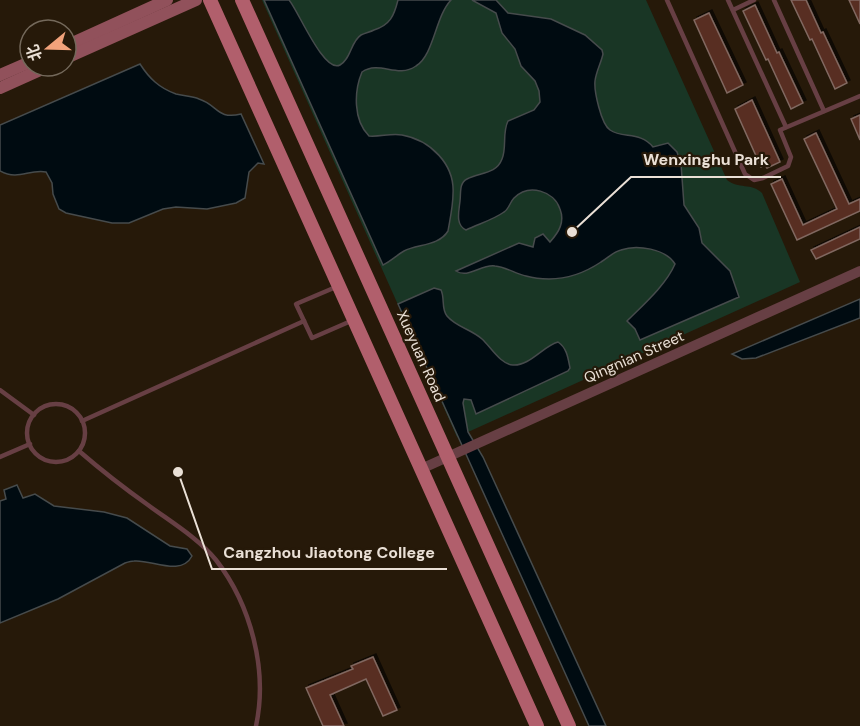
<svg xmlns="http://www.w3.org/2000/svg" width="860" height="726" font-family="'DM Sans','Noto Sans SC',sans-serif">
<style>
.green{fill:#193625}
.water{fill:#000b11;stroke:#464b4c;stroke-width:1.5}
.building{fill:#592f22;stroke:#816861;stroke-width:1.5;filter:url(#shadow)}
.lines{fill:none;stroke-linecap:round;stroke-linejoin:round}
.service{stroke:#673f44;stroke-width:4.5}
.tertiary{stroke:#673f44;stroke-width:10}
.secondary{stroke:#91515b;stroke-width:12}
.primary{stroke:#b15f6c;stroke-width:14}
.labels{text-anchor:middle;stroke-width:4.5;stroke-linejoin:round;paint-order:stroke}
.street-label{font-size:15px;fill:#eae0d6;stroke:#261909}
.leader{fill:none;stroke:#eae0d6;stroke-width:2}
.callout-dot{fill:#eae0d6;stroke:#261909;stroke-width:2}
.callout-label{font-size:16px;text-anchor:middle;font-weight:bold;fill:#eae0d6;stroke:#261909;stroke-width:4.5;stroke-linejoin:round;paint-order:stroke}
</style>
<defs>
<filter id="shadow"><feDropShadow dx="3" dy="-3" stdDeviation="0" flood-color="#0009"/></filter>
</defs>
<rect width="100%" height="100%" fill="#261909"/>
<!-- green -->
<path class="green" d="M262,0H646L727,180C738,189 752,183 762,193L800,282L457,437Z"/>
<!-- water -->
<g class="water">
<path d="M264,0H289C298,10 324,74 340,65C351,59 351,41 361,35C365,33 370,32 374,30C390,25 394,16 398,0H451C435,17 434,55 416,66C397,79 380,60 362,72C354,91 353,120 369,136C380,137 391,133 402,135C430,140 455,164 453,194C453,206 450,219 448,231C439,246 418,244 404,251C397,255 391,261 383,265Z"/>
<path d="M472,0H496L508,13L551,19L585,35L602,50L603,54C601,63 596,72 595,81C594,91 601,124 610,130C623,139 640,131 653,147L668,143L677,152L681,164L684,205L699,228L702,243L730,271L739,297L640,340L635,329L627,321C643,305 666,285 675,264C666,249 637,244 621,250C613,252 608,258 601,262C586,272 568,279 549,279C542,279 533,278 526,276C516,274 506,267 495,266C481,264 468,279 456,271L519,243L533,247L535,238L543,234L550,242C559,232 565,222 560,209C554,191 529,183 514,198C510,202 509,209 504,212C493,220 478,224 466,230C455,225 459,211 460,201C461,193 459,183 467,179C479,172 496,175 502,159C507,147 502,133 508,121L534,110L540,102L539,91L535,81L521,66L515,49L502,33L496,13Z"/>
<path d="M140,64C149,78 159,88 176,94C183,96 192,96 199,99C218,105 217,120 241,114L264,164L258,163L249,172L245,198L236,203L207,209L176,207L163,209L129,223H112L66,213L59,209L53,194L52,183L46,172C28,169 19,181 0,171V125Z"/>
<path d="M434,288L441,290C445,298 441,309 447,316C456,327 471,329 482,339C490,346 501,365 513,365C530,366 543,346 558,342C567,348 568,358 570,368L568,371L476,414L471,400L464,399L463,403L468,432L483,457L606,726H589L398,304Z"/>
<path d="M860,299V318L756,358L742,359L732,354Z"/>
<path d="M17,485L23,498L35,494L54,506L104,512L127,518L170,546L187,549L192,556C181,577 151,559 134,561C131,561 128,562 125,563L58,599L0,623V501L6,499L4,490Z"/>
</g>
<!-- building -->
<g class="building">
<path d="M791,0H806L821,33L823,32L847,83L835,89L812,39L810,40Z"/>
<path d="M849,0H860V24Z"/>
<path d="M755,5L777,53L779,52L803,103L791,109L768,59L766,60L743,11Z"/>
<path d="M709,13L743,85L727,93L694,20Z"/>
<path d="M752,100L780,162L767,168L765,165L761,167L735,109Z"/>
<path d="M860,115V140L851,119Z"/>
<path d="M816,133L849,204L860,199V211L797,240L771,184L782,179L803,225L837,209L804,139Z"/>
<path d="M860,227V239L816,259L811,250Z"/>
<path d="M373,657L397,710L383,716L366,679L330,695L344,726H323L306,688L353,669L351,666Z"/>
</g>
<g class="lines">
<!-- service -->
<g class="service">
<path d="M667,0L745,174L754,180L763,178L788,166L791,157L780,130L860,96"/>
<path d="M728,0L786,127"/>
<path d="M774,0L824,111"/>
<path d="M733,10L754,0"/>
<path d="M336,287L296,304L312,338L351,321"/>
<path d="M0,390L34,415"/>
<circle cx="56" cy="433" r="29"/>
<path d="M82,421L304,321"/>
<path d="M79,451C101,470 124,488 148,505C171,522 198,538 216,560C251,605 268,670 256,726"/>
<path d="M0,457L30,444"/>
</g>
<!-- tertiary -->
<path class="tertiary" d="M421,469L860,271"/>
<!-- secondary -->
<g class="secondary">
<path d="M66,46L167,0"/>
<path d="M66,58L196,0"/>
<path d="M0,75L30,62"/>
<path d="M0,88L49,66"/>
</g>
<!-- primary -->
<g class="primary">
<path d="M210,0L537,726"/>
<path d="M242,0L569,726"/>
</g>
</g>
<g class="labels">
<!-- street labels -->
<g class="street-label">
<text transform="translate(421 356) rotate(66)" y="5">Xueyuan Road</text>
<text transform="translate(634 357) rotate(-24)" y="5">Qingnian Street</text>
</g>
</g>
<!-- callouts -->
<path class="leader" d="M572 232L631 177H781M178 472L212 569H447"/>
<g class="callout-dot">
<circle cx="572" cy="232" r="6"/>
<circle cx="178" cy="472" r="6"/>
</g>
<g class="callout-label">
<text x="706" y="165">Wenxinghu Park</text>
<text x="329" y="558">Cangzhou Jiaotong College</text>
</g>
<!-- north arrow -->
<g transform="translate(48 48) rotate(251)"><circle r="28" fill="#261909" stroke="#74695b" stroke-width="1.5"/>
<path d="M0-4.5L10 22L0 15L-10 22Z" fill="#f1a27b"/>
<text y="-9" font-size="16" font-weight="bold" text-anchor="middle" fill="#eae0d6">北</text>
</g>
</svg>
